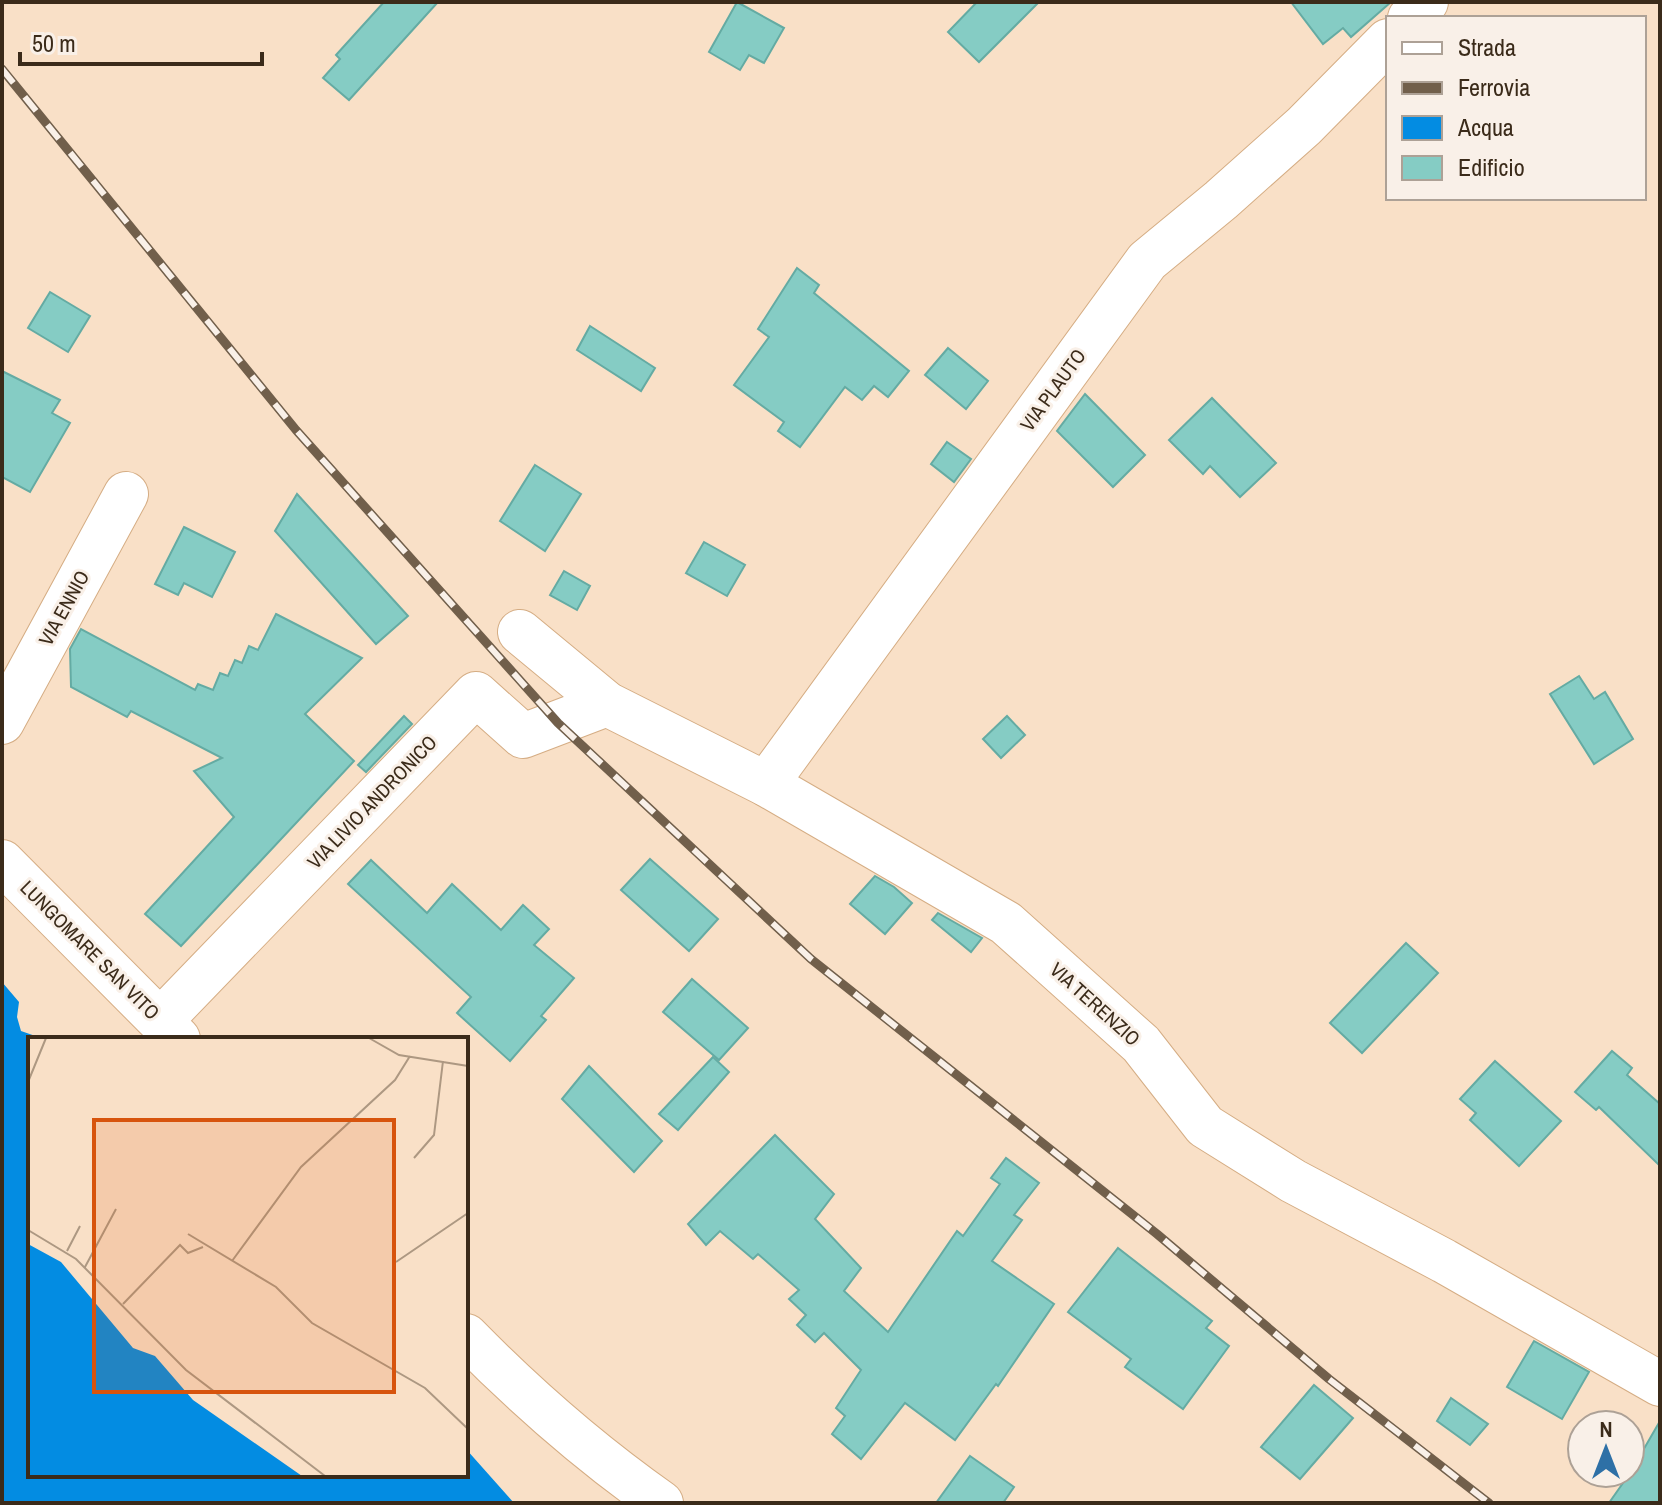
<svg xmlns="http://www.w3.org/2000/svg" width="1662" height="1505" font-family="'Archivo Narrow',sans-serif">
<style>
.water{fill:#038ce2}
.building{fill:#85ccc4;stroke:#64aba3;stroke-width:2}
.lines{fill:none;stroke-linecap:round;stroke-linejoin:round}
.minor-casing{stroke:#d5ad84;stroke-width:46}
.major-casing{stroke:#d5ad84;stroke-width:46}
.minor{stroke:#fff;stroke-width:44}
.major{stroke:#fff;stroke-width:44}
.rail-casing{stroke:#715f4b;stroke-width:9}
.rail{stroke:#f9f0e8;stroke-width:6;stroke-dasharray:18;stroke-linecap:butt}
.labels{text-anchor:middle;stroke-width:6;stroke-linejoin:round;paint-order:stroke}
.street-label{font-size:20px;fill:#3b2b1a;stroke:#f9f0e8}
.inset-road{fill:none;stroke:#ad9882;stroke-width:2}
.view{fill:#d7540d;fill-opacity:0.15;stroke:#d7540d;stroke-width:4}
.inset-edge{fill:none;stroke:#3b2b1a;stroke-width:4}
</style>
<rect width="100%" height="100%" fill="#f9e0c7"/>
<!-- water -->
<path class="water" d="M2,982L19,1002L17,1017L21,1031L44,1039H30V1475H466V1449L514,1503H2Z"/>
<!-- building -->
<g class="building">
<path d="M384,2H438L349,100L323,78L340,59L336,55Z"/>
<path d="M737,2L784,28L764,63L749,55L740,70L709,52Z"/>
<path d="M977,2H1039L979,62L948,32Z"/>
<path d="M1291,2H1391L1351,37L1343,28L1323,44Z"/>
<path d="M797,268L819,285L814,293L909,371L888,397L874,386L862,400L845,387L800,447L778,431L784,422L734,385L769,337L758,329Z"/>
<path d="M50,292L90,316L68,352L28,328Z"/>
<path d="M590,326L655,368L641,391L577,350Z"/>
<path d="M948,348L988,381L966,409L925,375Z"/>
<path d="M2,371L60,400L52,413L70,423L30,492L2,477Z"/>
<path d="M1085,394L1145,455L1113,487L1057,431Z"/>
<path d="M1212,398L1276,463L1240,497L1210,466L1203,474L1169,440Z"/>
<path d="M947,442L971,459L954,482L931,464Z"/>
<path d="M535,465L581,494L545,551L500,521Z"/>
<path d="M297,494L408,616L376,644L275,531Z"/>
<path d="M184,527L235,552L212,597L184,583L178,595L155,584Z"/>
<path d="M704,542L745,565L727,596L686,573Z"/>
<path d="M564,571L590,586L577,610L550,595Z"/>
<path d="M276,614L362,658L305,714L354,761L181,946L145,914L234,817L194,771L222,758L131,711L127,717L71,687L70,649L81,629L195,690L198,684L213,690L220,673L228,676L235,660L242,663L249,646L258,650Z"/>
<path d="M1579,676L1594,699L1605,692L1633,739L1594,764L1550,694Z"/>
<path d="M404,716L412,724L366,772L358,765Z"/>
<path d="M1007,716L1025,735L1001,758L983,739Z"/>
<path d="M650,859L718,919L689,951L621,890Z"/>
<path d="M371,860L427,913L452,884L501,930L523,905L549,929L534,945L574,978L541,1016L546,1020L510,1061L457,1013L471,997L348,884Z"/>
<path d="M875,876L894,887L912,903L885,934L850,904Z"/>
<path d="M938,913L982,938L971,952L932,920Z"/>
<path d="M1406,943L1438,973L1362,1053L1330,1023Z"/>
<path d="M692,979L748,1028L719,1060L663,1012Z"/>
<path d="M1612,1051L1632,1068L1627,1075L1660,1104V1166L1599,1107L1596,1110L1575,1092Z"/>
<path d="M713,1057L729,1072L678,1130L659,1114Z"/>
<path d="M1495,1061L1561,1121L1519,1166L1470,1120L1476,1113L1460,1099Z"/>
<path d="M589,1066L662,1141L634,1172L562,1099Z"/>
<path d="M775,1135L834,1194L815,1219L861,1268L844,1291L888,1332L957,1231L963,1236L1000,1184L991,1178L1006,1158L1039,1183L1014,1215L1022,1220L992,1261L1054,1304L998,1386L996,1384L955,1440L905,1403L861,1459L832,1434L845,1416L836,1408L861,1370L824,1333L815,1342L797,1325L806,1315L789,1299L799,1290L758,1254L753,1259L720,1231L706,1245L688,1224Z"/>
<path d="M1118,1248L1212,1321L1206,1328L1229,1346L1183,1409L1125,1367L1131,1359L1068,1312Z"/>
<path d="M1534,1341L1589,1372L1562,1419L1507,1387Z"/>
<path d="M1314,1385L1353,1418L1300,1479L1261,1447Z"/>
<path d="M1451,1398L1488,1424L1470,1445L1437,1421Z"/>
<path d="M1660,1421V1503H1609L1630,1473Z"/>
<path d="M970,1456L1014,1487L1003,1503H936Z"/>
</g>
<g class="lines">
<defs>
<g id="minor">
<path d="M1410,18L1426,2"/>
<path d="M520,632L607,704L766,784L1006,923L1141,1044L1205,1126L1293,1181L1444,1261L1660,1384"/>
<path d="M2,722L126,494"/>
<path d="M766,784L1147,261L1221,200L1304,126L1388,41"/>
<path d="M161,1020L476,694L523,736L607,704"/>
</g>
<g id="major">
<path d="M2,862L178,1039"/>
<path d="M466,1336C526,1397 590,1453 661,1503"/>
</g>
</defs>
<!-- minor casing -->
<use href="#minor" class="minor-casing"/>
<!-- major casing -->
<use href="#major" class="major-casing"/>
<!-- minor -->
<use href="#minor" class="minor"/>
<!-- major -->
<use href="#major" class="major"/>
<defs>
<path id="rail" d="M2,69L296,430L558,723L811,959L1157,1234L1329,1379L1489,1503"/>
</defs>
<!-- rail casing -->
<use href="#rail" class="rail-casing"/>
<!-- rail -->
<use href="#rail" class="rail"/>
</g>
<g class="labels">
<!-- street labels -->
<g class="street-label">
<text transform="translate(1053 390) rotate(-54)" y="7">VIA PLAUTO</text>
<text transform="translate(64 608) rotate(-61)" y="7">VIA ENNIO</text>
<text transform="translate(372 802) rotate(-46)" y="7">VIA LIVIO ANDRONICO</text>
<text transform="translate(90 950) rotate(45)" y="7">LUNGOMARE SAN VITO</text>
<text transform="translate(1095 1004) rotate(42)" y="7">VIA TERENZIO</text>
</g>
</g>
<!-- overview -->
<g transform="translate(28 1037)">
<rect width="440" height="440" fill="#f9e0c7"/>
<path d="M0,207L33,225L105,311L127,319L165,363L274,439H0Z" fill="#038ce2"/>
<path class="inset-road" d="M341,1L371,18L440,29M0,45L18,1M386,121L406,98L415,24M0,193L48,222L158,333L297,439M160,197L248,250L284,286L397,351L440,392M39,214L52,189M204,224L273,130L367,43L382,19M368,225L440,176M57,230L88,172M95,267L152,208L160,216L175,210"/>
<path class="view" d="M66,83H366V355H66Z"/>
<rect width="440" height="440" class="inset-edge"/>
</g>
<!-- border -->
<rect width="1662" height="1505" fill="none" stroke="#3b2b1a" stroke-width="8"/>
<!-- legend -->
<rect x="1386" y="16" width="260" height="184" fill="#f9f0e8" stroke="#ada196" stroke-width="2"/>
<rect x="1402" y="42" width="40" height="12" fill="#ffffff" stroke="#ada196" stroke-width="2"/>
<text x="1458" y="56" font-size="24" fill="#3b2b1a">Strada</text>
<rect x="1402" y="82" width="40" height="12" fill="#715f4b" stroke="#ada196" stroke-width="2"/>
<text x="1458" y="96" font-size="24" fill="#3b2b1a">Ferrovia</text>
<rect x="1402" y="116" width="40" height="24" fill="#038ce2" stroke="#ada196" stroke-width="2"/>
<text x="1458" y="136" font-size="24" fill="#3b2b1a">Acqua</text>
<rect x="1402" y="156" width="40" height="24" fill="#85ccc4" stroke="#ada196" stroke-width="2"/>
<text x="1458" y="176" font-size="24" fill="#3b2b1a">Edificio</text>
<!-- north arrow -->
<g transform="translate(1606 1449)"><circle r="38" fill="#f9f0e8" stroke="#ada196" stroke-width="2"/>
<path d="M0-6L14 30L0 20L-14 30Z" fill="#2e70a6"/>
<text y="-12" font-size="22" font-weight="bold" text-anchor="middle" fill="#3b2b1a">N</text>
</g>
<!-- scale -->
<path d="M20 52v12h242v-12" fill="none" stroke="#3b2b1a" stroke-width="4"/>
<text x="32" y="52" font-size="24" fill="#3b2b1a" stroke="#f9f0e8" stroke-width="6" paint-order="stroke">50 m</text>
</svg>
